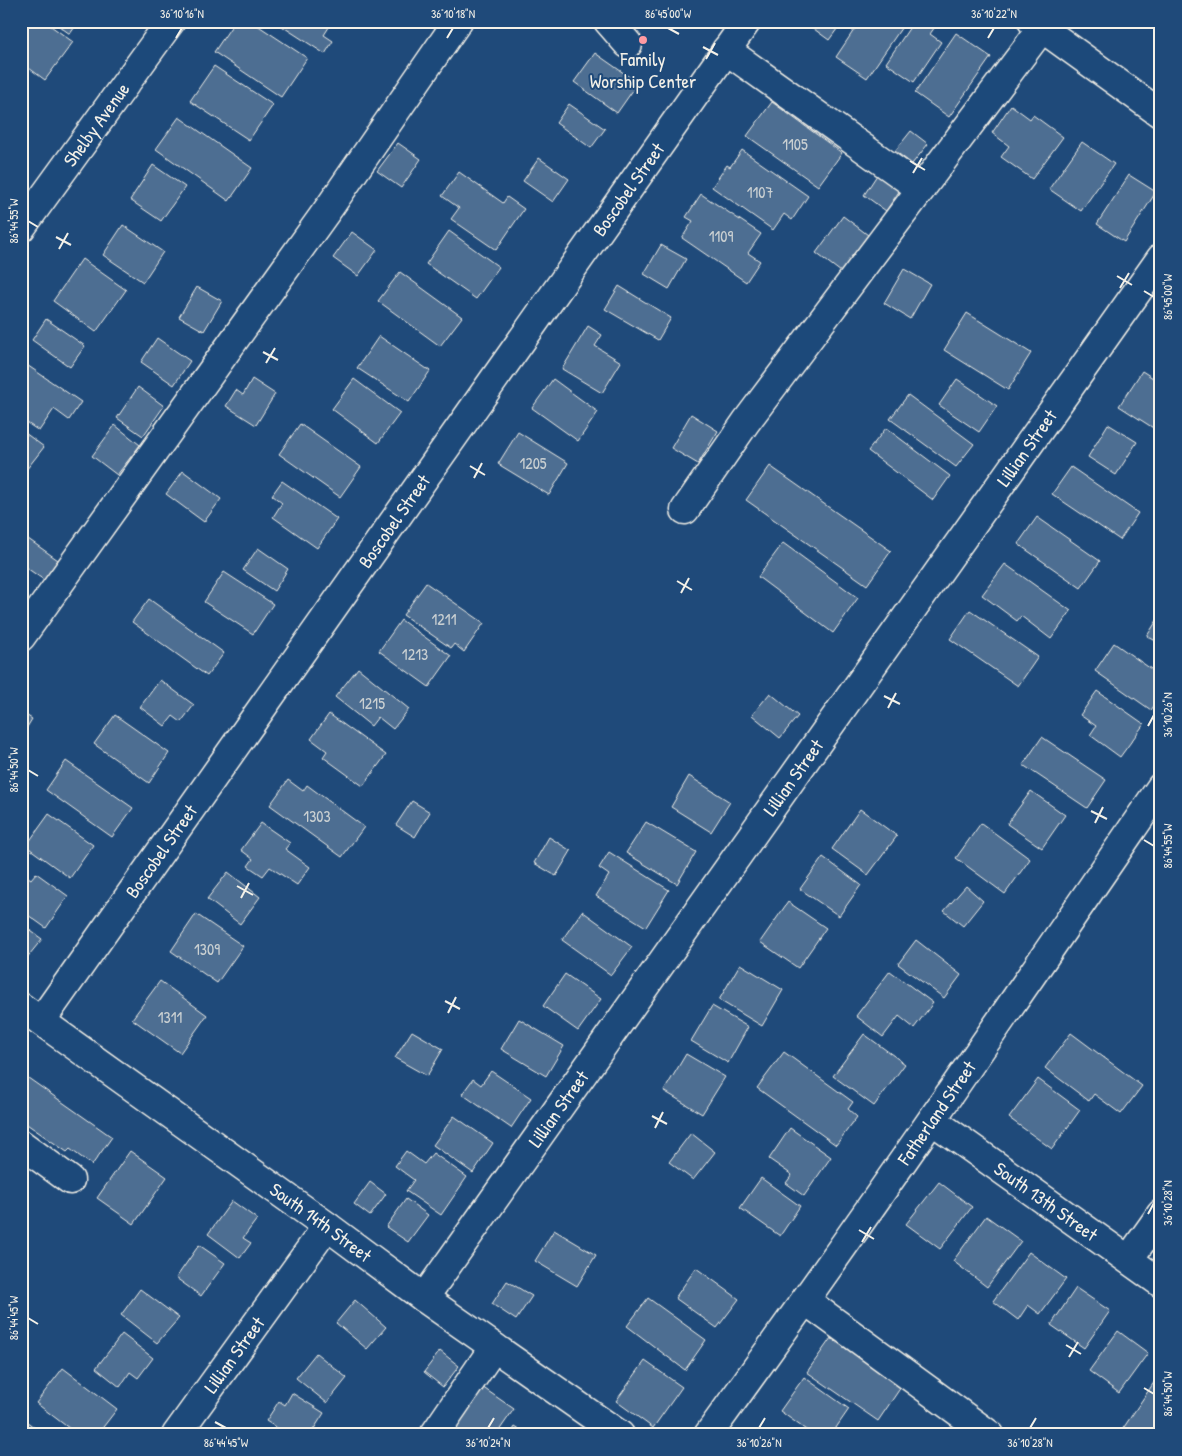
<svg xmlns="http://www.w3.org/2000/svg" width="1182" height="1456" font-family="'Patrick Hand',sans-serif">
<style>
.building{fill:#4d6e92;stroke:#f4f1e8}
.lines{fill:none;stroke-linecap:round;stroke-linejoin:round}
.minor-casing{stroke:#f4f1e8;stroke-width:31}
.minor{stroke:#1f4a7a;stroke-width:28}
.ticks{fill:none;stroke:#f4f1e8;stroke-width:2}
.poi-dot{fill:#ff9aa2;stroke:#1f4a7a;stroke-width:2}
.labels{text-anchor:middle;stroke-width:4;stroke-linejoin:round;paint-order:stroke}
.number-label{font-size:16px;fill:#cad0d2}
.poi-label{font-size:19px;fill:#f4f1e8;stroke:#1f4a7a}
.street-label{font-size:19px;fill:#f4f1e8;stroke:#1f4a7a}
.neatline{fill:none;stroke:#f4f1e8;stroke-width:2}
.ticks-label{font-size:12px;text-anchor:middle;fill:#f4f1e8}
</style>
<rect width="100%" height="100%" fill="#1f4a7a"/>
<filter id="ink" filterUnits="userSpaceOnUse"><feTurbulence type="fractalNoise" baseFrequency=".02" numOctaves="2"/><feDisplacementMap in="SourceGraphic" scale="10" xChannelSelector="R" yChannelSelector="G"/><feConvolveMatrix kernelMatrix="1 2 1 2 8 2 1 2 1" color-interpolation-filters="sRGB"/></filter>
<g filter="url(#ink)">
<!-- building -->
<g class="building">
<path d="M21,21H44L73,42L45,80L21,62Z"/>
<path d="M52,21H79L70,34Z"/>
<path d="M235,21H251L307,58L281,97L214,52Z"/>
<path d="M274,21H333L324,35L333,41L325,54Z"/>
<path d="M803,21H843L829,40Z"/>
<path d="M860,21H906L867,78L836,57Z"/>
<path d="M914,21H939L930,34L941,42L914,82L886,63Z"/>
<path d="M956,33L991,57L949,117L915,93Z"/>
<path d="M595,53L638,83L617,113L574,82Z"/>
<path d="M214,66L273,105L249,140L190,101Z"/>
<path d="M772,102L842,153L818,186L747,136Z"/>
<path d="M569,104L605,129L591,148L556,123Z"/>
<path d="M1011,105L1030,119L1033,115L1063,137L1032,179L1001,157L1009,146L992,133Z"/>
<path d="M179,117L252,168L229,201L156,149Z"/>
<path d="M911,131L928,144L912,164L895,151Z"/>
<path d="M1082,142L1114,164L1081,211L1049,189Z"/>
<path d="M398,143L421,159L401,188L377,171Z"/>
<path d="M742,150L808,196L792,220L784,214L773,230L712,187L727,165L730,167Z"/>
<path d="M539,158L569,179L553,202L523,181Z"/>
<path d="M153,165L185,187L161,221L130,200Z"/>
<path d="M459,172L503,203L507,197L524,209L496,250L451,219L459,208L442,196Z"/>
<path d="M877,175L900,190L886,211L864,195Z"/>
<path d="M1129,175L1156,192L1124,242L1097,224Z"/>
<path d="M701,194L761,234L748,253L760,261L746,282L682,238L693,221L686,217Z"/>
<path d="M843,216L868,235L841,272L816,253Z"/>
<path d="M123,225L163,252L143,282L103,255Z"/>
<path d="M449,231L499,267L476,299L426,264Z"/>
<path d="M352,232L377,250L358,276L333,258Z"/>
<path d="M661,245L686,259L669,289L644,274Z"/>
<path d="M82,259L126,290L96,332L53,301Z"/>
<path d="M904,269L930,284L910,319L884,303Z"/>
<path d="M400,272L462,317L440,346L378,301Z"/>
<path d="M619,286L671,318L658,340L605,309Z"/>
<path d="M197,287L222,301L204,331L179,317Z"/>
<path d="M967,313L1031,353L1008,390L944,350Z"/>
<path d="M46,319L85,346L70,367L32,340Z"/>
<path d="M588,326L602,335L595,346L621,362L602,393L562,369Z"/>
<path d="M379,336L430,371L409,402L357,368Z"/>
<path d="M157,338L190,361L174,385L141,362Z"/>
<path d="M21,361L81,402L69,420L54,409L39,431L21,419Z"/>
<path d="M1142,371L1161,383V426L1158,431L1119,406Z"/>
<path d="M252,379L275,394L256,425L226,406L236,390L243,395Z"/>
<path d="M354,379L400,413L378,443L332,409Z"/>
<path d="M553,379L598,412L578,441L532,408Z"/>
<path d="M957,379L997,406L979,432L939,405Z"/>
<path d="M138,387L164,406L143,436L117,418Z"/>
<path d="M908,395L974,444L956,467L890,419Z"/>
<path d="M691,414L718,431L698,464L671,448Z"/>
<path d="M300,424L361,467L340,497L279,454Z"/>
<path d="M1108,424L1137,442L1116,475L1088,457Z"/>
<path d="M115,425L140,445L117,475L92,456Z"/>
<path d="M886,428L950,476L933,500L868,451Z"/>
<path d="M21,430L44,447L26,470L21,466Z"/>
<path d="M518,432L568,463L549,495L498,464Z"/>
<path d="M770,466L891,551L867,585L746,500Z"/>
<path d="M1071,467L1138,513L1120,540L1052,494Z"/>
<path d="M183,471L221,499L204,522L166,494Z"/>
<path d="M282,481L337,519L317,548L273,517L282,503L272,495Z"/>
<path d="M1037,517L1100,561L1081,588L1018,544Z"/>
<path d="M21,534L58,560L44,580L21,564Z"/>
<path d="M783,543L858,598L833,633L758,577Z"/>
<path d="M258,548L288,569L274,591L243,570Z"/>
<path d="M1005,564L1071,611L1051,639L1021,616L1017,621L982,595Z"/>
<path d="M224,572L273,604L253,634L204,602Z"/>
<path d="M426,583L484,623L464,652L454,644L451,648L403,615Z"/>
<path d="M149,599L224,653L207,676L132,622Z"/>
<path d="M970,610L1038,657L1018,686L950,639Z"/>
<path d="M1161,614V644L1147,636Z"/>
<path d="M401,620L451,656L429,687L379,651Z"/>
<path d="M1114,643L1161,676V696L1151,710L1095,671Z"/>
<path d="M358,668L409,709L393,729L378,717L371,726L335,697Z"/>
<path d="M160,680L194,705L181,722L173,716L165,726L140,707Z"/>
<path d="M1097,691L1144,724L1120,757L1090,735L1096,726L1080,715Z"/>
<path d="M770,693L798,716L780,738L752,715Z"/>
<path d="M21,712L32,719L21,737Z"/>
<path d="M329,714L386,755L363,786L323,757L327,751L311,739Z"/>
<path d="M115,715L169,753L149,783L94,744Z"/>
<path d="M1042,737L1106,780L1087,808L1023,765Z"/>
<path d="M66,761L133,808L112,837L46,790Z"/>
<path d="M689,776L730,802L711,832L671,807Z"/>
<path d="M288,780L303,791L307,785L364,827L342,857L270,805Z"/>
<path d="M1031,791L1065,815L1042,848L1007,824Z"/>
<path d="M412,801L430,812L415,837L396,825Z"/>
<path d="M860,809L897,836L868,875L832,849Z"/>
<path d="M49,814L93,845L70,878L26,846Z"/>
<path d="M646,822L696,852L677,884L626,853Z"/>
<path d="M261,823L290,843L285,849L310,867L297,885L270,867L263,876L248,866L253,859L241,850Z"/>
<path d="M981,823L1030,859L1005,894L956,858Z"/>
<path d="M549,837L571,851L556,876L534,863Z"/>
<path d="M609,852L669,890L646,927L596,896L609,875L599,868Z"/>
<path d="M823,857L861,885L839,916L800,889Z"/>
<path d="M21,872L31,879L36,873L68,896L46,928L21,910Z"/>
<path d="M228,872L260,897L240,924L207,899Z"/>
<path d="M966,886L983,901L963,926L944,911Z"/>
<path d="M788,902L826,928L798,968L760,942Z"/>
<path d="M582,911L632,947L611,975L562,940Z"/>
<path d="M196,914L243,946L217,983L171,951Z"/>
<path d="M21,924L42,939L21,965Z"/>
<path d="M916,940L961,975L944,998L898,964Z"/>
<path d="M740,964L783,990L762,1026L719,1000Z"/>
<path d="M890,971L933,1003L914,1028L899,1016L883,1037L856,1016Z"/>
<path d="M565,974L601,999L578,1031L543,1006Z"/>
<path d="M160,981L207,1015L180,1053L132,1019Z"/>
<path d="M712,1006L748,1027L728,1063L691,1041Z"/>
<path d="M519,1019L564,1046L546,1076L501,1049Z"/>
<path d="M412,1031L443,1049L427,1076L395,1058Z"/>
<path d="M1071,1033L1142,1086L1121,1114L1094,1094L1089,1101L1045,1068Z"/>
<path d="M864,1034L905,1064L874,1106L833,1076Z"/>
<path d="M784,1052L853,1102L848,1109L857,1117L836,1145L757,1088Z"/>
<path d="M686,1054L725,1077L702,1114L664,1091Z"/>
<path d="M491,1071L531,1098L511,1128L462,1094L473,1079L481,1085Z"/>
<path d="M21,1073L112,1137L92,1165L70,1149L67,1152L21,1120Z"/>
<path d="M1038,1079L1080,1110L1052,1149L1009,1118Z"/>
<path d="M454,1116L493,1143L473,1173L433,1145Z"/>
<path d="M790,1128L831,1157L804,1196L786,1183L792,1175L769,1159Z"/>
<path d="M691,1133L715,1152L693,1180L669,1162Z"/>
<path d="M130,1151L167,1177L134,1224L97,1198Z"/>
<path d="M406,1151L424,1164L433,1153L467,1177L441,1215L406,1191L414,1180L395,1166Z"/>
<path d="M761,1178L800,1206L780,1236L740,1208Z"/>
<path d="M370,1182L386,1194L370,1216L354,1204Z"/>
<path d="M939,1182L972,1207L940,1249L906,1224Z"/>
<path d="M406,1199L428,1215L408,1242L386,1227Z"/>
<path d="M232,1201L257,1219L243,1238L251,1243L240,1258L208,1234Z"/>
<path d="M986,1216L1021,1241L987,1287L953,1261Z"/>
<path d="M554,1230L596,1255L577,1286L535,1261Z"/>
<path d="M199,1245L225,1263L201,1296L176,1278Z"/>
<path d="M1029,1252L1066,1279L1040,1314L1028,1305L1018,1320L993,1301Z"/>
<path d="M696,1268L739,1299L717,1328L675,1298Z"/>
<path d="M507,1281L532,1296L516,1320L492,1304Z"/>
<path d="M1076,1288L1110,1311L1084,1348L1051,1325Z"/>
<path d="M140,1289L179,1318L157,1343L121,1315Z"/>
<path d="M648,1298L706,1340L685,1370L627,1326Z"/>
<path d="M355,1300L386,1327L367,1349L336,1323Z"/>
<path d="M1118,1331L1148,1353L1119,1393L1089,1371Z"/>
<path d="M122,1334L153,1358L138,1378L130,1372L120,1387L96,1368Z"/>
<path d="M831,1338L901,1387L878,1421L807,1372Z"/>
<path d="M440,1351L459,1366L443,1387L424,1372Z"/>
<path d="M316,1353L347,1378L327,1403L296,1378Z"/>
<path d="M645,1361L682,1387L653,1428L616,1401Z"/>
<path d="M63,1368L117,1409L97,1435H78L36,1403Z"/>
<path d="M1161,1372V1435H1123L1120,1433Z"/>
<path d="M804,1377L849,1409L831,1435H813L780,1411Z"/>
<path d="M482,1387L514,1409L496,1435H449Z"/>
<path d="M292,1393L324,1413L310,1435H288L266,1421L279,1401L285,1405Z"/>
<path d="M21,1417L44,1435H21Z"/>
<path d="M515,1427L528,1435H510Z"/>
</g>
<g class="lines">
<defs>
<g id="minor">
<path d="M608,21L628,44"/>
<path d="M1032,21L1161,114"/>
<path d="M726,50L921,189"/>
<path id="s1" d="M21,228L171,21"/>
<path d="M685,510L746,422L1042,28"/>
<path d="M21,637L331,205L458,21"/>
<path id="s2" d="M21,1007L327,1226L424,1298L620,1435"/>
<path id="s3" d="M41,1021L747,21"/>
<path id="s4" d="M932,1120L1161,1283"/>
<path d="M21,1144L70,1180"/>
<path d="M1129,1259L1161,1214"/>
<path id="s5" d="M424,1298L1161,258"/>
<path d="M806,1301L990,1435"/>
<path id="s6" d="M176,1435L327,1226"/>
<path d="M434,1435L494,1347"/>
<path id="s7" d="M708,1435C863,1222 1012,1004 1161,787"/>
</g>
</defs>
<!-- minor casing -->
<use href="#minor" class="minor-casing"/>
<!-- minor -->
<use href="#minor" class="minor"/>
</g>
</g>
<!-- ticks -->
<path class="ticks" d="M668,28L679,34M176,38L182,28M447,38L453,28M988,38L994,28M703,47L718,55M706,59L715,43M910,161L925,170M913,173L922,158M28,221L38,227M56,237L71,245M59,249L68,233M1117,276L1132,285M1120,288L1129,273M1144,291L1154,297M263,352L278,360M266,363L275,348M470,466L485,475M474,478L482,463M677,581L692,590M681,593L689,578M884,696L900,704M888,708L896,693M1148,726L1154,715M28,770L38,776M1091,811L1107,819M1095,823L1103,807M1144,840L1154,846M237,886L253,895M241,898L249,883M445,1001L460,1009M448,1013L456,997M652,1116L667,1124M655,1128L663,1112M1148,1214L1154,1203M859,1230L874,1239M862,1242L871,1227M28,1318L38,1324M1066,1345L1081,1354M1069,1357L1078,1342M1144,1388L1154,1394M215,1422L226,1428M488,1428L494,1418M759,1428L765,1418M1030,1428L1036,1418"/>
<!-- markers -->
<circle class="poi-dot" cx="643" cy="40" r="5"/>
<g class="labels">
<!-- number labels -->
<g class="number-label">
<text x="795" y="150">1105</text>
<text x="760" y="198">1107</text>
<text x="721" y="242">1109</text>
<text x="533" y="469">1205</text>
<text x="444" y="625">1211</text>
<text x="415" y="660">1213</text>
<text x="372" y="709">1215</text>
<text x="317" y="822">1303</text>
<text x="207" y="955">1309</text>
<text x="170" y="1023">1311</text>
</g>
<!-- poi labels -->
<g class="poi-label">
<text x="643" y="66">Family<tspan x="643" dy="22">Worship Center</tspan></text>
</g>
<!-- street labels -->
<g class="street-label">
<text dy="7" stroke="none"><textPath href="#s1" startOffset="128">Shelby Avenue</textPath></text>
<text dy="7" stroke="none"><textPath href="#s3" startOffset="1018">Boscobel Street</textPath></text>
<text dy="7" stroke="none"><textPath href="#s5" startOffset="1042">Lillian Street</textPath></text>
<text dy="7" stroke="none"><textPath href="#s3" startOffset="612">Boscobel Street</textPath></text>
<text dy="7" stroke="none"><textPath href="#s5" startOffset="638">Lillian Street</textPath></text>
<text dy="7" stroke="none"><textPath href="#s3" startOffset="208">Boscobel Street</textPath></text>
<text dy="7" stroke="none"><textPath href="#s5" startOffset="232">Lillian Street</textPath></text>
<text dy="7" stroke="none"><textPath href="#s7" startOffset="395">Fatherland Street</textPath></text>
<text dy="7" stroke="none"><textPath href="#s4" startOffset="140">South 13th Street</textPath></text>
<text dy="7" stroke="none"><textPath href="#s2" startOffset="369">South 14th Street</textPath></text>
<text dy="7" stroke="none"><textPath href="#s6" startOffset="99">Lillian Street</textPath></text>
</g>
</g>
<!-- margin -->
<rect width="1182" height="1456" fill="none" stroke="#1f4a7a" stroke-width="55"/>
<rect x="28" y="28" width="1126" height="1400" class="neatline"/>
<g class="ticks-label">
<text x="182" y="18">36°10'16"N</text>
<text x="453" y="18">36°10'18"N</text>
<text x="668" y="18">86°45'00"W</text>
<text x="994" y="18">36°10'22"N</text>
<text transform="translate(14 221) rotate(-90)" y="4">86°44'55"W</text>
<text transform="translate(1168 297) rotate(-90)" y="4">86°45'00"W</text>
<text transform="translate(1168 715) rotate(-90)" y="4">36°10'26"N</text>
<text transform="translate(14 770) rotate(-90)" y="4">86°44'50"W</text>
<text transform="translate(1168 846) rotate(-90)" y="4">86°44'55"W</text>
<text transform="translate(1168 1203) rotate(-90)" y="4">36°10'28"N</text>
<text transform="translate(14 1318) rotate(-90)" y="4">86°44'45"W</text>
<text transform="translate(1168 1394) rotate(-90)" y="4">86°44'50"W</text>
<text x="226" y="1447">86°44'45"W</text>
<text x="488" y="1447">36°10'24"N</text>
<text x="759" y="1447">36°10'26"N</text>
<text x="1030" y="1447">36°10'28"N</text>
</g>
</svg>
